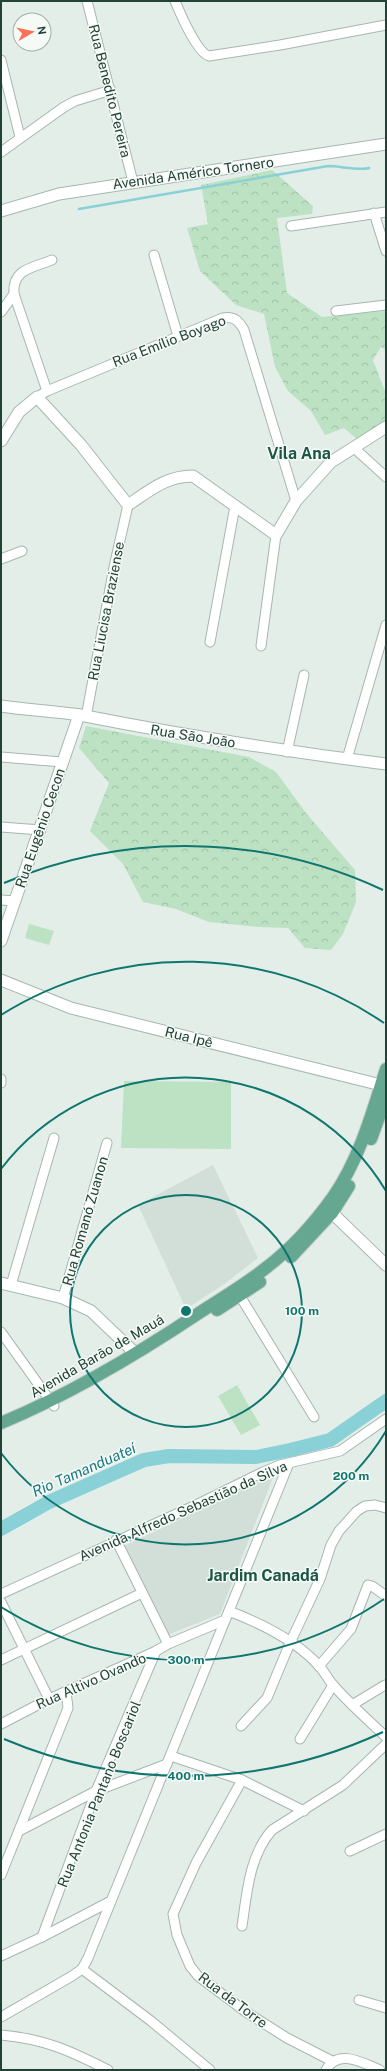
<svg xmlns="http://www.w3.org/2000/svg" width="387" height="2071" font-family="'Public Sans',sans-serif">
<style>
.built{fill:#d2ded8}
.forest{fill:url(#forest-crowns)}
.pitch{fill:#bce1c3}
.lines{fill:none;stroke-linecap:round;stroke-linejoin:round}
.stream{stroke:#89d0d7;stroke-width:2.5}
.river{stroke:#89d0d7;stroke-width:14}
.minor-casing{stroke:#a6b7b0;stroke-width:11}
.tertiary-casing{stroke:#a6b7b0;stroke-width:13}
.primary-casing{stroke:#c1cac7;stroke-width:14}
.minor{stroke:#fff;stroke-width:9}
.tertiary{stroke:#fff;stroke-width:11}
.primary{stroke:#66a792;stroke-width:12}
.ring{fill:none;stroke:#0f766e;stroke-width:2}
.labels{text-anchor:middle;stroke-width:3;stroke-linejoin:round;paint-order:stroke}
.street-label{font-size:14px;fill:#224237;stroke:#f5faf7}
.water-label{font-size:15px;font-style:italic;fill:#177882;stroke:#f5faf7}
.quarter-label{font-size:16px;font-weight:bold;fill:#1c5644;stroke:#f5faf7}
.centre{fill:#0f766e;stroke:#f5faf7;stroke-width:2}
.ring-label{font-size:12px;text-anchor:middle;font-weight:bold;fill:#0f766e;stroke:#f5faf7;stroke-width:3;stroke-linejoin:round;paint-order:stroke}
</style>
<defs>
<pattern id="forest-crowns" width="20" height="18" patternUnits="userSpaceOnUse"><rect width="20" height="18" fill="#bce1c3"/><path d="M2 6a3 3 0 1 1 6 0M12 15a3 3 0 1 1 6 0" fill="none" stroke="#a1c2a8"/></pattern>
</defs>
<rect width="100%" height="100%" fill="#e4eee9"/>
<!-- built -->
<g class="built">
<path d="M213,1165L258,1258L223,1285L186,1309L138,1205Z"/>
<path d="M274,1475L220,1614L167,1635L124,1546Z"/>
</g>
<!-- forest -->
<g class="forest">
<path d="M272,170L313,206L312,214L277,218L287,293L322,317L386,311V350L381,347L373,360L386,394V421L357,439L344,428L325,435L311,411L288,391L275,367L264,314L236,305L200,271L187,228L208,224L201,185Z"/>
<path d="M86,726L249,757L276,772L306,813L355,870L356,902L343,934L331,950L305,948L288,928L258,927L209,922L176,909L143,902L123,864L90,831L109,783L79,748Z"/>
</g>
<!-- pitch -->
<g class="pitch">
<path d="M29,924L54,931L49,945L25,938Z"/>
<path d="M124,1081L231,1082V1149L121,1148Z"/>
<path d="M237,1385L260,1425L241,1435L218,1396Z"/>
</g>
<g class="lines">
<!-- stream -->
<path class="stream" d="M79,209L328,166C340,166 360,171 369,168"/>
<!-- river -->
<path class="river" d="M1,1529L49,1502L144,1460L169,1456L256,1457L290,1450L330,1440L386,1401"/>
<defs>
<g id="minor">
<path d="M87,1L133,182"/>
<path d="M175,1C180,13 197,53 209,56L280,45L386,25"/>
<path d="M1,60L20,137"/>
<path d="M1,152L64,107L75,101L111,90"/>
<path d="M374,213L386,251"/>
<path d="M291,226L386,212"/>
<path d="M154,255L178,336"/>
<path d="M336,311L386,305"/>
<path d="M1,312L14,294"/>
<path d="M47,391L14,294C12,269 32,268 52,260"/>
<path d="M37,397L47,391L223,318C234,316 239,321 244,330L296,501"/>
<path d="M353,447L386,477"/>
<path d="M1,559L22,551"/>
<path d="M210,642L235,506"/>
<path d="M261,646L276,535"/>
<path d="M86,717L114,567L128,505"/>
<path d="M287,752L304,675"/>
<path d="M1,757L62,762"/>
<path d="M347,759L386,625"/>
<path d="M1,827L41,830"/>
<path d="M1,900L15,901"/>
<path d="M1,1079V1083"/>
<path d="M11,1285L54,1138"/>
<path d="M240,1296L314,1417"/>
<path d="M63,1298L107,1143"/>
<path d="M1,1332L54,1406"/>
<path d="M116,1540L168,1644"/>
<path d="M1,1594L198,1504L263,1472L280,1465L340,1451L386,1419"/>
<path d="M1,1602L49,1699"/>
<path d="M229,1611C260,1623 297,1641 319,1666C325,1672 328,1680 334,1686C350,1704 368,1720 386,1737"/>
<path d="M1,1660L142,1593"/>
<path d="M319,1666L351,1629L368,1585L372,1586L386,1596"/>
<path d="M352,1705L385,1685"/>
<path d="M1,1724L49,1699L156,1651L168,1644L225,1620"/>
<path d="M241,1726L267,1698L290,1643L320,1579L331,1545L339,1531L357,1511L365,1506L375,1505L386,1508"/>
<path d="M300,1739L333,1685"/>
<path d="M171,1756L242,1780L304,1811"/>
<path d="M242,1780L196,1863L173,1914L177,1935L190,1966L198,1976L246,2012L287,2038L332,2061"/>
<path d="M19,1831L96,1791L167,1764"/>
<path d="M350,1851L386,1834"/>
<path d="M1,1875L68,1708L66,1692"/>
<path d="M242,1926C247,1893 249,1856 272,1830L343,1785L386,1744"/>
<path d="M42,1937L96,1791L156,1651"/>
<path d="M1,1956L42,1937L111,1901"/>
<path d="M82,1969L151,2021L210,2070"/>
<path d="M359,2000L386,2008"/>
<path d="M1,2017L72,1976L82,1969L88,1958L289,1463"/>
<path d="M1,2035C44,2039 69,2050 108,2070"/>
<path d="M326,2070C338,2048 363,2063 380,2070"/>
</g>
<g id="tertiary">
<path d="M1,211L59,194L386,144"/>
<path d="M1,441L19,412L37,397L81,445L128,505C149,491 166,476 193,476L276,535L296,501L331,462L386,427"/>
<path d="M1,706C27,710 54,711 80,715C181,735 283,751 386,764"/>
<path d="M1,941L79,715"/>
<path d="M1,980L71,1008L381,1085"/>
<path d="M326,1207L386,1265"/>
<path d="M1,1283L63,1298L91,1311L135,1353"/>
</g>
<g id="primary">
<path d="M371,1139L386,1098"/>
<path d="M291,1257L332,1213L349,1186"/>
<path d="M217,1310L260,1282"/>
<path d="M1,1423C71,1394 136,1355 199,1313C222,1298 246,1284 267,1267C292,1248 315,1222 333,1197C360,1158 372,1113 386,1069"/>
</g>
</defs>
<!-- minor casing -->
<use href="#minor" class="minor-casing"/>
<!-- tertiary casing -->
<use href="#tertiary" class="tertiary-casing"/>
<!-- primary casing -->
<use href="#primary" class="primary-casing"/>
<!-- minor -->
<use href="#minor" class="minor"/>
<!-- tertiary -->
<use href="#tertiary" class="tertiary"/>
<!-- primary -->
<use href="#primary" class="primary"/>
</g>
<!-- distance rings -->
<g class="ring">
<circle cx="186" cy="1311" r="116"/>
<path d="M386 1431A233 233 0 0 1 1 1453M1 1169A233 233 0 0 1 386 1191"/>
<path d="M384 1599A349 349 0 0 1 1 1607M1 1015A349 349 0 0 1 384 1023"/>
<path d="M383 1732A465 465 0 0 1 4 1739M4 883A465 465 0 0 1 383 890"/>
</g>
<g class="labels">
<!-- street labels -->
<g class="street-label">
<text transform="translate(110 91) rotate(76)" y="5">Rua Benedito Pereira</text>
<text transform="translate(193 173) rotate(-8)" y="5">Avenida Américo Tornero</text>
<text transform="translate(169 341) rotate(-21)" y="5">Rua Emílio Boyago</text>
<text transform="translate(106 611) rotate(-79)" y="5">Rua Liucisa Braziense</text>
<text transform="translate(193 736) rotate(9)" y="5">Rua São João</text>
<text transform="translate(40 828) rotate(-71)" y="5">Rua Eugênio Cecon</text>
<text transform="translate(189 1037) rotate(14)" y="5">Rua Ipê</text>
<text transform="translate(85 1221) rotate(-74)" y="5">Rua Romanó Zuanon</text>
<text transform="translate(97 1356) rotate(-30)" y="5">Avenida Barão de Mauá</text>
<text transform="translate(183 1511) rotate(-24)" y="5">Avenida Alfredo Sebastião da Silva</text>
<text transform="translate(91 1681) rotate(-24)" y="5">Rua Altivo Ovando</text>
<text transform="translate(99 1794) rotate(-68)" y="5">Rua Antonia Pantano Boscariol</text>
<text transform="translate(233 2000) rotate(37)" y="5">Rua da Torre</text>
</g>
<!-- water labels -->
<g class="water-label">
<text transform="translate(84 1470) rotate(-24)" y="5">Rio Tamanduateí</text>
</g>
<!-- quarter labels -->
<g class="quarter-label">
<text x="299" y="459">Vila Ana</text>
<text x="263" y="1581">Jardim Canadá</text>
</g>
</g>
<circle cx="186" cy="1311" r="6" class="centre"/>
<g class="ring-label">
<text x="302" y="1315">100 m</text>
<text x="351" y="1480">200 m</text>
<text x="186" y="1664">300 m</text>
<text x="186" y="1780">400 m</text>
</g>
<!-- border -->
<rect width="387" height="2071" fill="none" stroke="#224237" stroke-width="4"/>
<!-- north arrow -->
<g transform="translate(32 32) rotate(81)"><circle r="19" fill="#f5faf7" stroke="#a1b0aa"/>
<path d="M0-3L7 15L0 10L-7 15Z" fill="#fb7356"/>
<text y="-6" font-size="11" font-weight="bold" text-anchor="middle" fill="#224237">N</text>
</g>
</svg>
